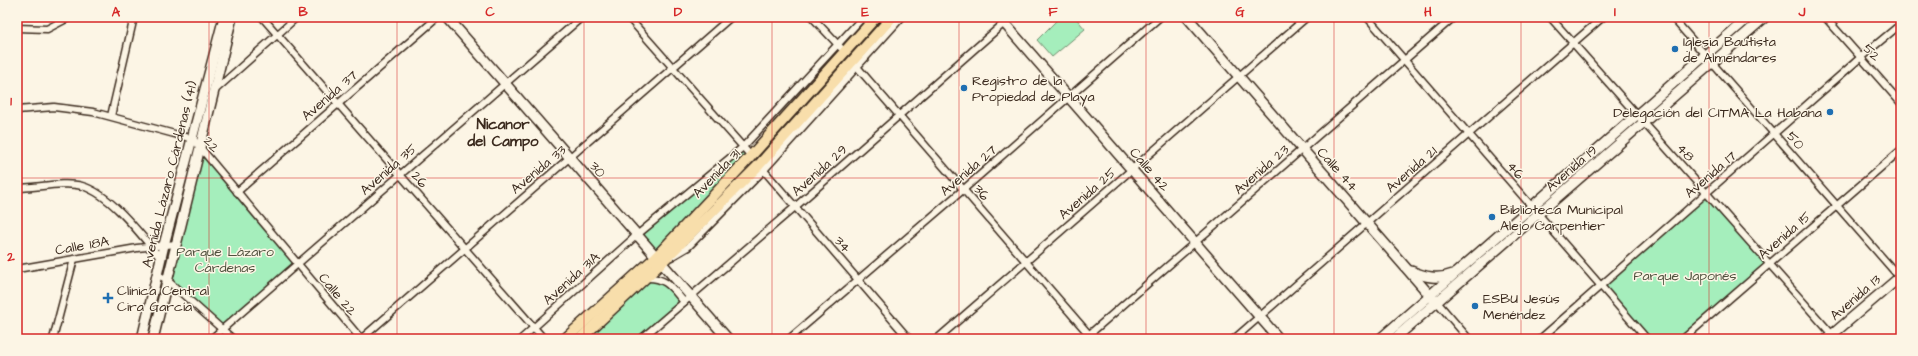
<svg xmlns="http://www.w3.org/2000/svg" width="1918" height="356" font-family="'Architects Daughter',sans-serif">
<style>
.green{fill:#a5eebc;stroke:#708c6d}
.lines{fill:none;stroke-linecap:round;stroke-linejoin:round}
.street-casing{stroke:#3b2a1e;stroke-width:9}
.secondary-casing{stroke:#3b2a1e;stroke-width:12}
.primary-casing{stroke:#3b2a1e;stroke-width:13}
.street{stroke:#fcf5e5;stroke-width:6}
.secondary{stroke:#fcf5e5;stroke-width:9}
.primary{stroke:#f8deab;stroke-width:10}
.grid{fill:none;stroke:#d62828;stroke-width:1;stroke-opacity:0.55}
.poi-dot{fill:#1f6fb2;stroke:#fcf5e5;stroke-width:1.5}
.labels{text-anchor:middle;stroke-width:3;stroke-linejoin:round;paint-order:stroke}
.poi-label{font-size:14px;fill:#3b2a1e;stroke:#fcf5e5;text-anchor:start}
.street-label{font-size:14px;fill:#3b2a1e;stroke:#fcf5e5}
.park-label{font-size:14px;fill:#50513e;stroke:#fcf5e5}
.neighbourhood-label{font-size:15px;font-weight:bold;fill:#3b2a1e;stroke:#fcf5e5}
.neatline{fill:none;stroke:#d62828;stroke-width:1.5}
.grid-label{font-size:13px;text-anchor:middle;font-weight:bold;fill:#d62828}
</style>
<rect width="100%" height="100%" fill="#fcf5e5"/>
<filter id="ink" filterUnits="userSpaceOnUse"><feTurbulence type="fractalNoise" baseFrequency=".025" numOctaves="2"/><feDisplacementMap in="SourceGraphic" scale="8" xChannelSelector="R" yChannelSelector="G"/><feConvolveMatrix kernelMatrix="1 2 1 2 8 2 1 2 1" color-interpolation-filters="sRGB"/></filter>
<g filter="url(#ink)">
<!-- green -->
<g class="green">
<path d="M882,17H886L756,161L705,214L706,209L755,160Z"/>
<path d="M1053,17H1075L1085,29L1052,57L1037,40L1056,21Z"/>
<path d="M1755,17H1758L1712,58L1710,57Z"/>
<path d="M1706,60L1708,62L1643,118L1642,117Z"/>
<path d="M1638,120L1639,121L1538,210L1537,208Z"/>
<path d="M190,138L298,265L223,329L167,281L153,339H142Z"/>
<path d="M741,148L751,156L656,257L637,235Z"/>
<path d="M1706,193L1769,264L1683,339H1647L1601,285Z"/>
<path d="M1533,211L1534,213L1437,297L1436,296Z"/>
<path d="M645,278L659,282L684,302L641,339H580Z"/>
</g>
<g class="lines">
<defs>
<g id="street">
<path d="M262,17L544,339"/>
<path d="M628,17L751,156"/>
<path d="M812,17L841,48"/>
<path d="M1367,17L1647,339"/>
<path d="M1550,17L1836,339"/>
<path d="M1672,17L1901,279"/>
<path d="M1825,17L1901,103"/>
<path d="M17,28L47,29L70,17"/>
<path d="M852,61L1093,339"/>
<path d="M213,92L297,17"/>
<path d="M17,110L54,107L93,112L193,139L361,339"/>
<path d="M111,116L134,17"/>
<path d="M761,167L909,339"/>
<path d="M17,188C36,188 64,181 82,186C111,194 142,236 161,259"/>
<path d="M237,192L438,17"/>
<path d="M671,257L688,247L764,170L902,17"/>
<path d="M17,269L137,248L176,244"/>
<path d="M157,274L167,280L233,339"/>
<path d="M646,278C666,277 672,288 684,302"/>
<path d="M1437,302L1469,339"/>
<path d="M53,339L74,259"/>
<path d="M211,339L582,17"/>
<path d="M361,339L731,17"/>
<path d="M521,339L637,235L743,147L863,17"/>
<path d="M641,339L795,207L1011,17"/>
<path d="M789,339L964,189L1160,17"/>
<path d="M937,339L1307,17"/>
<path d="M1084,339L1454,17"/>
<path d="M1234,339L1603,17"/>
<path d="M1540,339L1860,58L1896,28L1901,27"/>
<path d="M1683,339L1901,150"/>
</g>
<g id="secondary">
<path d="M447,17L728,339"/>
<path d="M999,17L1279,339"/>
<path d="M1187,17L1434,300"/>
<path d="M1411,271C1425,277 1438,280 1453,274"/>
<path d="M142,339L164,245L224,17"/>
<path d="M153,339L232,17"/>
<path d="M1380,339L1749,17"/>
<path d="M1394,339L1765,17"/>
<path d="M1827,339L1901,276"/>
</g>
<g id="primary">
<path d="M565,339L656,257L751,156L876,17"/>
<path d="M580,339L661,263L759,165L892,17"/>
</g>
</defs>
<!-- street casing -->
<use href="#street" class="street-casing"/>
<!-- secondary casing -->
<use href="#secondary" class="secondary-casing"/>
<!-- primary casing -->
<use href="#primary" class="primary-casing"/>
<!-- street -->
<use href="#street" class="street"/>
<!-- secondary -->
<use href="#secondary" class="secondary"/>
<!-- primary -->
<use href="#primary" class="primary"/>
</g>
</g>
<!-- grid -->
<path class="grid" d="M209,17V339M397,17V339M584,17V339M772,17V339M959,17V339M1146,17V339M1334,17V339M1521,17V339M1709,17V339M17,178H1901"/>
<!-- markers -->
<g class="poi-dot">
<circle cx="1675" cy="49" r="4"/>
<circle cx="964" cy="88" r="4"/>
<circle cx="1830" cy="112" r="4"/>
<circle cx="1492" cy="217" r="4"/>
<path d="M106 292h4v4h4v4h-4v4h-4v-4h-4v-4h4z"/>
<circle cx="1475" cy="306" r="4"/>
</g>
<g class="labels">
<!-- poi labels -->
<g class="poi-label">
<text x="1683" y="46">Iglesia Bautista<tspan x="1683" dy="16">de Almendares</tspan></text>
<text x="972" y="85">Registro de la<tspan x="972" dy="16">Propiedad de Playa</tspan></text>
<text x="1822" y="117" text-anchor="end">Delegación del CITMA La Habana</text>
<text x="1500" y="214">Biblioteca Municipal<tspan x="1500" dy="16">Alejo Carpentier</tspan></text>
<text x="117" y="295">Clínica Central<tspan x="117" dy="16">Cira García</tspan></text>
<text x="1483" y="303">ESBU Jesús<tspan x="1483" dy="16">Menéndez</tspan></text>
</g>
<!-- street labels -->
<g class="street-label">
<text transform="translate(1872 52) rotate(48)" y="5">52</text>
<text transform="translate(329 95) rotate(-41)" y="5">Avenida 37</text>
<text transform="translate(1796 140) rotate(49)" y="5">50</text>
<text transform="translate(212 144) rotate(51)" y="5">22</text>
<text transform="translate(1686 152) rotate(48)" y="5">48</text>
<text transform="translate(1571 168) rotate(-41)" y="5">Avenida 19</text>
<text transform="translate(388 169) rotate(-41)" y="5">Avenida 35</text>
<text transform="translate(538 169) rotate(-40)" y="5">Avenida 33</text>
<text transform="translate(598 169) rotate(49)" y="5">30</text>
<text transform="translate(1150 169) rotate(49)" y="5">Calle 42</text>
<text transform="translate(1261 169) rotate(-41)" y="5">Avenida 23</text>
<text transform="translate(1338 169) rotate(48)" y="5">Calle 44</text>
<text transform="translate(1411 169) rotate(-41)" y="5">Avenida 21</text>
<text transform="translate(819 170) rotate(-42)" y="5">Avenida 29</text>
<text transform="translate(968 170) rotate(-41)" y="5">Avenida 27</text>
<text transform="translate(1516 170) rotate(49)" y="5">46</text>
<text transform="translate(716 173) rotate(-46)" y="5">Avenida 31</text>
<text transform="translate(169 174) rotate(-76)" y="5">Avenida Lázaro Cárdenas (41)</text>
<text transform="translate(1710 174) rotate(-41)" y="5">Avenida 17</text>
<text transform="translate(420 179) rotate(49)" y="5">26</text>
<text transform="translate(982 192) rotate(49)" y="5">36</text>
<text transform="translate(1087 193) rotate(-41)" y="5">Avenida 25</text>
<text transform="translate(1784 235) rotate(-41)" y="5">Avenida 15</text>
<text transform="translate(843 244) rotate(49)" y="5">34</text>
<text transform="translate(82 245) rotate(-10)" y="5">Calle 18A</text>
<text transform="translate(571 278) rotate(-42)" y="5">Avenida 31A</text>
<text transform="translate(338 294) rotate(50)" y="5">Calle 22</text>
<text transform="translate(1855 297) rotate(-41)" y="5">Avenida 13</text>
</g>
<!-- park labels -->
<g class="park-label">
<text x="225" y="256">Parque Lázaro<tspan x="225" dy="16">Cárdenas</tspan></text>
<text x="1685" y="280">Parque Japonés</text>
</g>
<!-- neighbourhood labels -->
<g class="neighbourhood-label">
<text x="503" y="129">Nicanor<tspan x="503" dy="17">del Campo</tspan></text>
</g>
</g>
<!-- margin -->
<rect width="1918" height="356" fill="none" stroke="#fcf5e5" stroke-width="44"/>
<rect x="22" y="22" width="1874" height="312" class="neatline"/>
<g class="grid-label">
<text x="116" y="16">A</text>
<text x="303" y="16">B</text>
<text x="490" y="16">C</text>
<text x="678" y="16">D</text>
<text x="865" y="16">E</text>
<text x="1053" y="16">F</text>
<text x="1240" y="16">G</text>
<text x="1428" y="16">H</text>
<text x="1615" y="16">I</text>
<text x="1802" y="16">J</text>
<text x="11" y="105">1</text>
<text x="11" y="261">2</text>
</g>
</svg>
